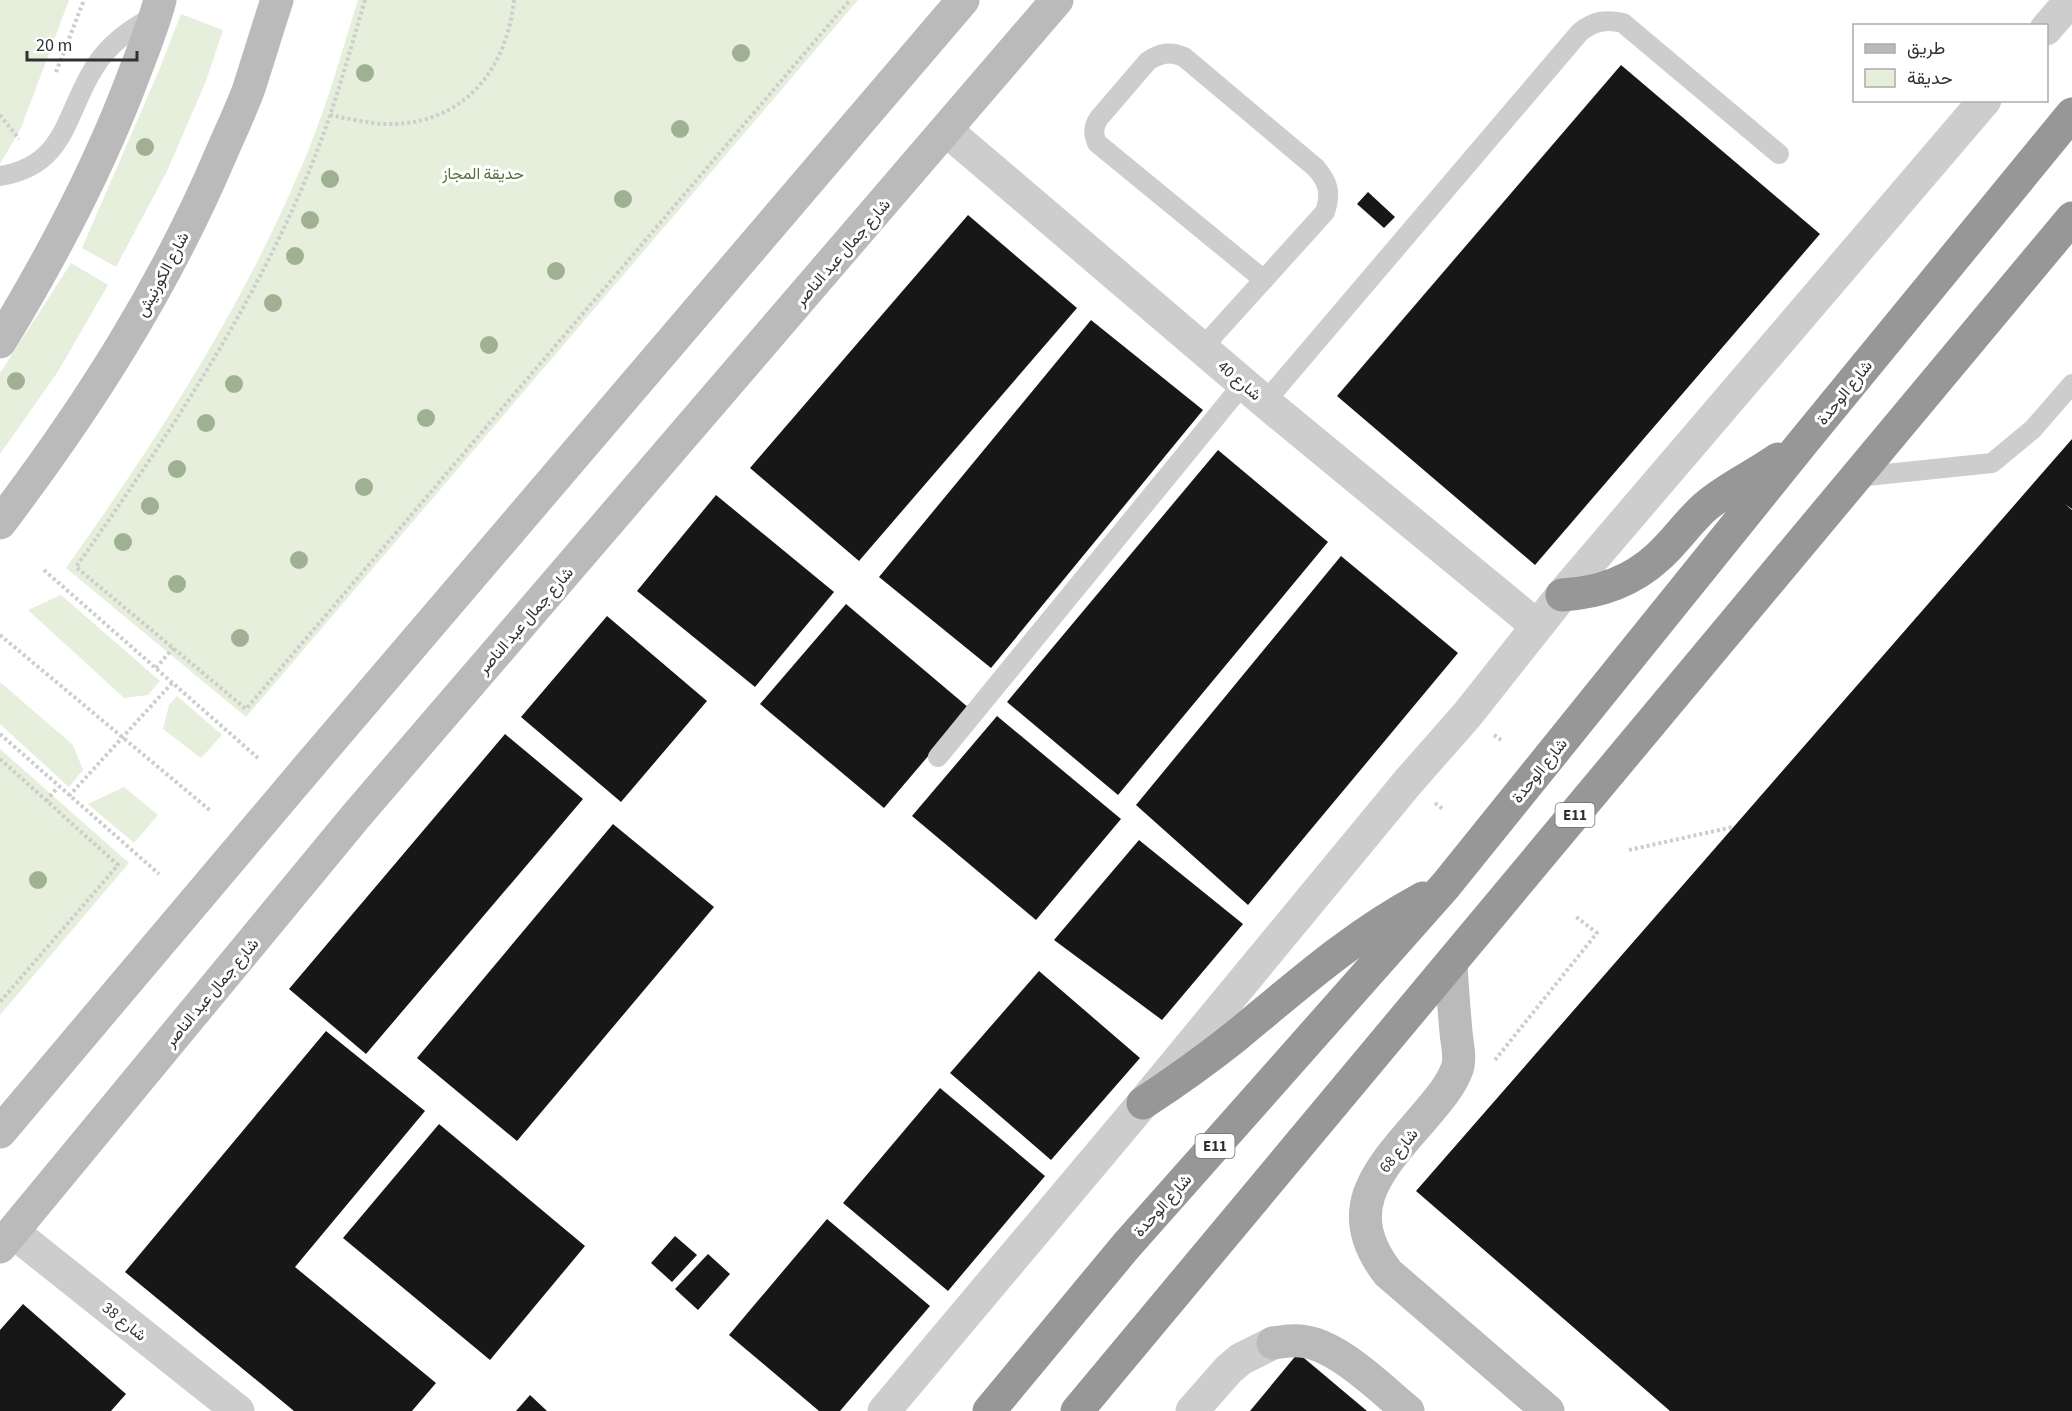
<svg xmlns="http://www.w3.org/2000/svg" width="2072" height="1411" font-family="'Source Sans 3',Vazirmatn,sans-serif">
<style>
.green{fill:#e6eedc}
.building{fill:#171717}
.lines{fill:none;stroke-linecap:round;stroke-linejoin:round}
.path{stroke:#cdcdcd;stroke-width:4;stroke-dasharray:3 3;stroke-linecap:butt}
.lane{stroke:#cdcdcd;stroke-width:20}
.street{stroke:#cdcdcd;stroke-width:33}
.secondary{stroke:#bababa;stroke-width:33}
.highway{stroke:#979797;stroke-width:33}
.tree{fill:#a0b092}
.labels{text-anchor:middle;stroke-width:6;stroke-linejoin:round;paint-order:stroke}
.shield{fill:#fff;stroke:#6e6e6e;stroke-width:1.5}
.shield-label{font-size:15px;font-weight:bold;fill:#303030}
.park-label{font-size:16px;fill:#527038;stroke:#fff}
.street-label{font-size:16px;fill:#303030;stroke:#fff}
</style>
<rect width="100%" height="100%" fill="#fff"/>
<!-- green -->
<g class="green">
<path d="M0,0H69L21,128L0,164Z"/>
<path d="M358,0H858L246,717L66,568C159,437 247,301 308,151C328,102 342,51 358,0Z"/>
<path d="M181,14L223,30L206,81L167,171L116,267L82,248L160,68Z"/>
<path d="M71,263L108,285L57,373L0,454V373Z"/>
<path d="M61,595L160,681L148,695L124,698L28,610Z"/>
<path d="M0,682L73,745L83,770L69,787L0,724Z"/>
<path d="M177,696L222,735L201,758L163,729L169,705Z"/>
<path d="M0,749L129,863L0,1015Z"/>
<path d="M124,787L158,815L134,843L88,804Z"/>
</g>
<!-- building -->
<g class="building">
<path d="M1621,65L1820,234L1535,565L1337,396Z"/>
<path d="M1368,192L1395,217L1384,228L1357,204Z"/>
<path d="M968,215L1077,308L859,561L750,468Z"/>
<path d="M1091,320L1203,410L991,668L879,577Z"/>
<path d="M2072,439V509L2065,504L2072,510V1411H1670L1416,1191Z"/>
<path d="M1218,450L1328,542L1118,795L1007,702Z"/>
<path d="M716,495L834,592L755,687L637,591Z"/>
<path d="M1341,556L1458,653L1248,905L1136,805Z"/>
<path d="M846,604L969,708L884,808L760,704Z"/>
<path d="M607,616L707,701L621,802L521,717Z"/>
<path d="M997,716L1121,819L1036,920L912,816Z"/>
<path d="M505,734L583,799L366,1054L289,989Z"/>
<path d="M613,824L714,907L517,1141L417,1058Z"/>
<path d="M1139,840L1243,924L1162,1020L1054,940Z"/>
<path d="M1039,971L1140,1058L1051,1160L950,1073Z"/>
<path d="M326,1031L425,1111L295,1267L436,1383L412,1411H294L125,1272Z"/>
<path d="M940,1088L1045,1176L948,1291L843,1203Z"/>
<path d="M439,1124L585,1246L490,1360L343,1238Z"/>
<path d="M827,1219L930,1306L840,1411H819L729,1335Z"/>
<path d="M675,1236L697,1255L672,1282L651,1263Z"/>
<path d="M708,1254L730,1274L698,1310L675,1289Z"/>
<path d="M23,1304L126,1394L111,1411H0V1330Z"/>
<path d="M1298,1353L1367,1411H1250Z"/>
<path d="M530,1395L547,1411H516Z"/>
</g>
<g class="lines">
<!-- path -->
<g class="path">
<path d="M365,0C350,51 336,102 317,151C259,301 168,436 76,567L246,709L850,0"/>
<path d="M56,72L84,0"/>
<path d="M0,115L19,139"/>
<path d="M330,115C351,119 374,125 395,124C466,121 507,68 514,0"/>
<path d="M44,570L258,758"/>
<path d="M0,635L212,812"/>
<path d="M156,668L173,648"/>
<path d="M0,734L159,874"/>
<path d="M1494,735L1501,740"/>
<path d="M0,759L118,865L0,1002"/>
<path d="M69,796L172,683"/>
<path d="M46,801L58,787"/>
<path d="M1435,803L1444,810"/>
<path d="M1629,850L1733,827"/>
<path d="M1495,1060L1597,933L1575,916"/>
</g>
<!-- lane -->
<g class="lane">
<path d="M0,176C66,166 65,114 94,68C109,43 132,28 156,15"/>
<path d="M1202,348L1325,212C1331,194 1329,183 1316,168L1184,57C1170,51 1160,53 1148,61L1099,118C1093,127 1093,133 1097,143L1264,280"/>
<path d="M1265,402L1580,32C1594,21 1606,19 1623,23L1779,154"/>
<path d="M1857,477L1992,463L2033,429L2072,384"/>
<path d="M938,757L1243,384"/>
</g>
<!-- street -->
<g class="street">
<path d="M2046,29L2071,0"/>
<path d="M946,130L1265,402L1537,626"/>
<path d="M13,1232L238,1411"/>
<path d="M884,1411L1143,1103L1408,782L1467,715L1562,595L1985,100"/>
<path d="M1192,1411L1229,1369L1241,1359L1273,1343"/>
</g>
<!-- secondary -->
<g class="secondary">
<path d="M0,342C53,255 101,164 136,69C145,46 154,23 160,0"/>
<path d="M0,523C88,407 164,288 221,154C230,133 240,112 248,91C258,61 267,30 277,0"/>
<path d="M1451,963C1452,986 1454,1009 1456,1032C1457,1044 1461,1058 1457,1069C1451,1085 1440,1098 1429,1111C1386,1163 1335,1205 1388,1273L1548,1411"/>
<path d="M0,1132L304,772L963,0"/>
<path d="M0,1247L356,816L1057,0"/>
<path d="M1273,1343C1282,1342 1291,1340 1300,1341C1336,1343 1381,1389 1408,1411"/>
</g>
<!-- highway -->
<g class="highway">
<path d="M1562,595C1598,593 1631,582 1658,557C1675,542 1688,522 1705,507C1727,488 1754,476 1778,459"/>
<path d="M1143,1103C1175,1082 1206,1060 1236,1036C1299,984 1351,937 1423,898"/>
<path d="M989,1411L1126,1246L1446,885L1804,441L2072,114"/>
<path d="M1077,1411L2072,218"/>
</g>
</g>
<!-- trees -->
<g class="tree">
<circle cx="741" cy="53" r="9"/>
<circle cx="365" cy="73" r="9"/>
<circle cx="680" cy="129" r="9"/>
<circle cx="145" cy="147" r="9"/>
<circle cx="330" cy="179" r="9"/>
<circle cx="623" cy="199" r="9"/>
<circle cx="310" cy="220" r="9"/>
<circle cx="295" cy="256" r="9"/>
<circle cx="556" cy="271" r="9"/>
<circle cx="273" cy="303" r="9"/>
<circle cx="489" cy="345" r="9"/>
<circle cx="16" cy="381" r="9"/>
<circle cx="234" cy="384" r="9"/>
<circle cx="426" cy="418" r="9"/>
<circle cx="206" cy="423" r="9"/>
<circle cx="177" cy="469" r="9"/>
<circle cx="364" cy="487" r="9"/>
<circle cx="150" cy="506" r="9"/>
<circle cx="123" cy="542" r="9"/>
<circle cx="299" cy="560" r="9"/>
<circle cx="177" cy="584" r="9"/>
<circle cx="240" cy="638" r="9"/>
<circle cx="38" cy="880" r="9"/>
</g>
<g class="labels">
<!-- shield labels -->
<g class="shield">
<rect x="1555.5" y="803" width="39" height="24" rx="4.5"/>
<rect x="1195.5" y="1134" width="39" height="24" rx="4.5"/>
</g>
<g class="shield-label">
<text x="1575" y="820">E11</text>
<text x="1215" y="1151">E11</text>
</g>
<!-- park labels -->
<g class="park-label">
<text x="483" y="179">حديقة المجاز</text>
</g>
<!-- street labels -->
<g class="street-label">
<text transform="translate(842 252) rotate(-49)" y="6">شارع جمال عبد الناصر</text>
<text transform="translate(162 274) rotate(-62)" y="6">شارع الكورنيش</text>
<text transform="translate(1240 380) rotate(41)" y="6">شارع 40</text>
<text transform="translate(1844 392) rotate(-51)" y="6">شارع الوحدة</text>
<text transform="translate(525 620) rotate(-49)" y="6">شارع جمال عبد الناصر</text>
<text transform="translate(1539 770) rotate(-51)" y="6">شارع الوحدة</text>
<text transform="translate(211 992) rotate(-50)" y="6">شارع جمال عبد الناصر</text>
<text transform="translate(1398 1150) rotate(-51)" y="6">شارع 68</text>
<text transform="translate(1162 1205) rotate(-48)" y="6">شارع الوحدة</text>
<text transform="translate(125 1321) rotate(39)" y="6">شارع 38</text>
</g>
</g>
<!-- legend -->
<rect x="1853" y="24" width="195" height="78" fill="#ffffff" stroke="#acacac" stroke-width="1.5"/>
<rect x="1865" y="44" width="30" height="9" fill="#bababa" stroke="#acacac" stroke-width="1.5"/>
<text x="1907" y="54" font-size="18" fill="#303030">طريق</text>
<rect x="1865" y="69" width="30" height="18" fill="#e6eedc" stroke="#acacac" stroke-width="1.5"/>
<text x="1907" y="84" font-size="18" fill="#303030">حديقة</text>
<!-- scale -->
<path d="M27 51v9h110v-9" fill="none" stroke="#303030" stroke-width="3"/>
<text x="36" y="51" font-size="18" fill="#303030" stroke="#ffffff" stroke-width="4.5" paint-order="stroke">20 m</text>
</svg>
